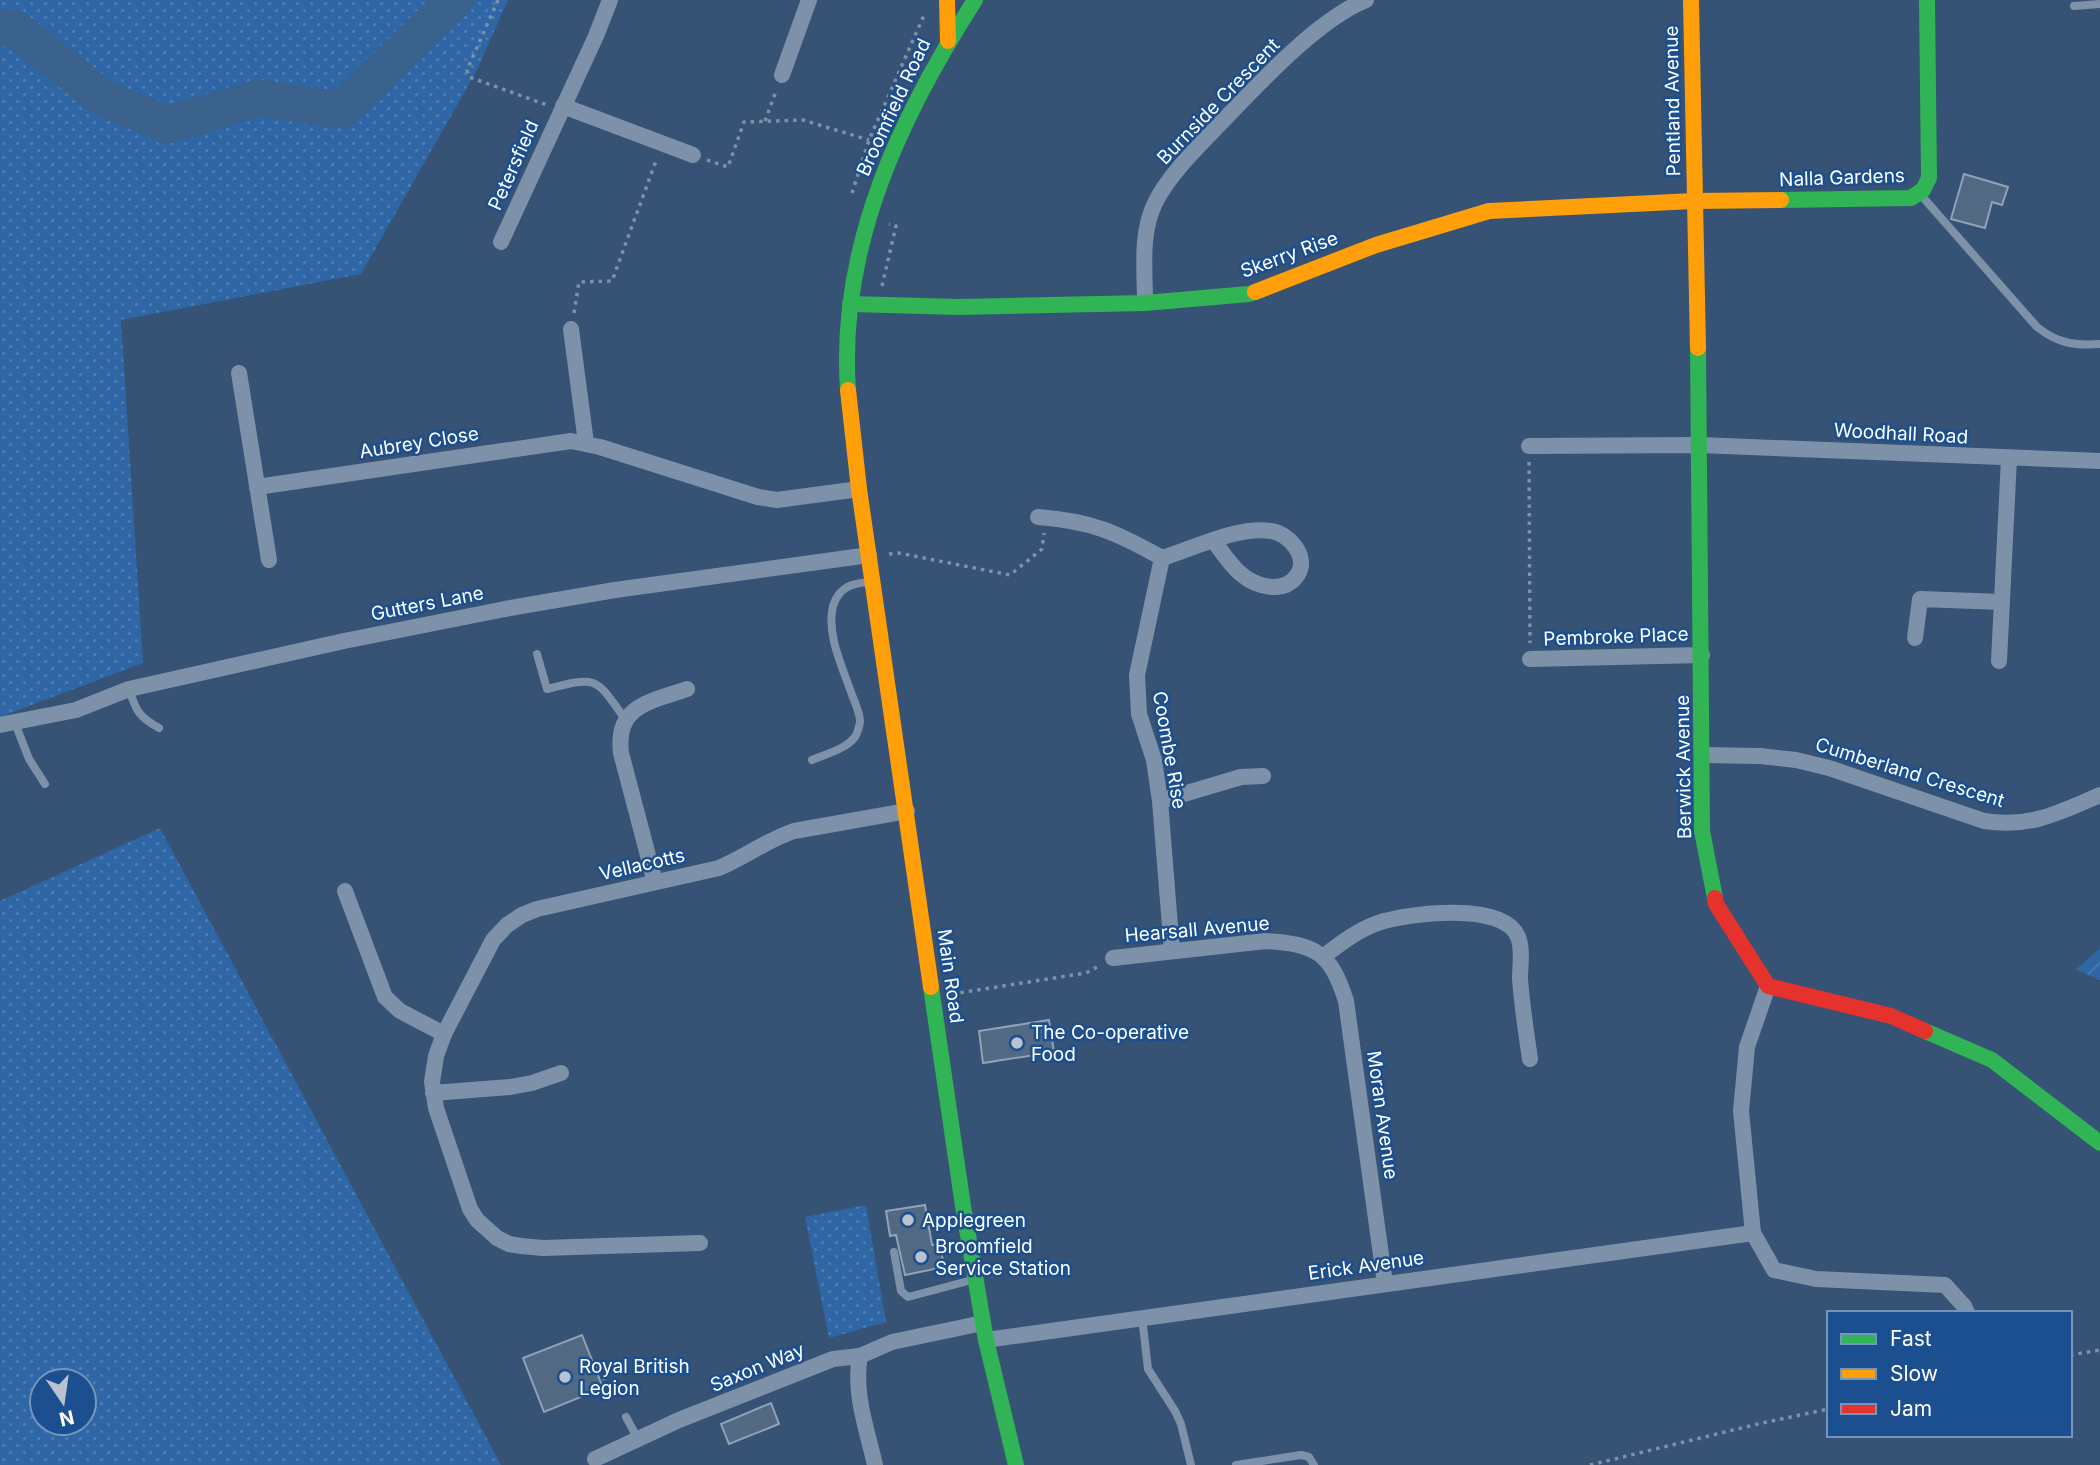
<svg xmlns="http://www.w3.org/2000/svg" width="2100" height="1465" font-family="Inter,sans-serif">
<style>
.grass{fill:url(#grass-dots);fill-rule:evenodd}
.garden{fill:url(#garden-furrows)}
.lines{fill:none;stroke-linecap:round;stroke-linejoin:round}
.river{stroke:#3b618d;stroke-width:37}
.building{fill:#526984;stroke:#92a2b6;stroke-width:2}
.path{stroke:#7d92a8;stroke-width:3.5;stroke-dasharray:3.5 5;stroke-linecap:butt}
.lane{stroke:#7d92a8;stroke-width:8}
.street{stroke:#7d92a8;stroke-width:16}
.fast{stroke:#30b455;stroke-width:16}
.slow{stroke:#ff9f0a;stroke-width:16}
.jam{stroke:#e5322d;stroke-width:16}
.poi-dot{fill:#b9c2ce;stroke:#1b4f8f;stroke-width:2.5}
.labels{text-anchor:middle;stroke-width:5;stroke-linejoin:round;paint-order:stroke}
.street-label{font-size:19px;fill:#fff;stroke:#1b4f8f}
.poi-label{font-size:19px;fill:#fff;stroke:#1b4f8f;text-anchor:start}
</style>
<defs>
<pattern id="grass-dots" width="8" height="8" patternUnits="userSpaceOnUse" patternTransform="scale(1.75)"><rect width="8" height="8" fill="#2f66a5"/><path d="M2 2h.1M6 6h.1" fill="none" stroke="#4e7db2" stroke-width="1.8" stroke-linecap="round"/></pattern>
<pattern id="garden-furrows" width="10" height="10" patternUnits="userSpaceOnUse" patternTransform="scale(1.75)"><rect width="10" height="10" fill="#2f66a5"/><path d="M-1 1l2-2M0 10L10 0M9 11l2-2" fill="none" stroke="#4e7db2"/></pattern>
</defs>
<rect width="100%" height="100%" fill="#365274"/>
<!-- grass -->
<g class="grass">
<path d="M0,0H508L477,70L361,274L121,320L143,663L0,717Z"/>
<path d="M160,828L501,1465H0V901ZM84,1381V1423H42V1381Z"/>
<path d="M866,1205L886,1322L829,1338L805,1217Z"/>
</g>
<!-- garden -->
<path class="garden" d="M2100,948V980L2076,970Z"/>
<g class="lines">
<!-- river -->
<path class="river" d="M0,27L15,29L103,98L168,125L258,98L341,110L455,0"/>
</g>
<!-- building -->
<g class="building">
<path d="M1964,174L2008,187L2002,205L1992,202L1985,228L1951,219Z"/>
<path d="M1049,1020L1054,1052L983,1063L979,1031Z"/>
<path d="M925,1205L932,1245L940,1244L944,1267L905,1275L896,1235L890,1236L886,1211Z"/>
<path d="M582,1335L603,1388L544,1412L523,1358Z"/>
<path d="M771,1403L779,1424L729,1444L721,1424Z"/>
</g>
<g class="lines">
<!-- path -->
<g class="path">
<path d="M498,0L467,70L469,77L547,105"/>
<path d="M765,121L776,91"/>
<path d="M707,160L728,167L744,122L803,120L869,140"/>
<path d="M852,193L869,140L925,13"/>
<path d="M882,286L896,226L889,224"/>
<path d="M574,313L579,282L612,281L657,158"/>
<path d="M1529,462L1530,643"/>
<path d="M889,554L899,553L1010,575L1042,549L1044,533"/>
<path d="M952,994L1086,973L1099,966"/>
<path d="M2070,1355L2100,1350"/>
<path d="M595,1367L599,1365L611,1398"/>
<path d="M1590,1465L1762,1423L1829,1409"/>
</g>
<!-- lane -->
<g class="lane">
<path d="M2074,6L2100,4"/>
<path d="M1920,194L2037,327C2057,343 2074,346 2100,344"/>
<path d="M537,654L547,689C598,676 595,677 625,719"/>
<path d="M129,689C136,711 139,717 159,728"/>
<path d="M15,723L29,759L45,784"/>
<path d="M812,760C826,754 846,749 855,737C857,734 860,725 860,721C860,713 855,703 852,695C843,668 826,635 833,606C839,587 852,583 870,582"/>
<path d="M894,1252L901,1291L908,1297L972,1280"/>
<path d="M1142,1317L1148,1369L1175,1411L1181,1424L1191,1465"/>
<path d="M626,1417L638,1439"/>
<path d="M1236,1465L1301,1455L1309,1457L1314,1465"/>
</g>
<!-- street -->
<g class="street">
<path d="M782,75L809,0"/>
<path d="M563,106L693,155"/>
<path d="M501,242L596,36L610,0"/>
<path d="M1145,303C1145,269 1140,234 1155,203C1169,175 1195,150 1216,128C1254,89 1316,20 1366,0"/>
<path d="M571,329L586,443"/>
<path d="M239,373L269,560"/>
<path d="M1529,446L1700,445L2100,461"/>
<path d="M257,487L571,441L600,447L758,497L777,500L859,489"/>
<path d="M1038,517C1091,521 1116,532 1162,558L1137,675L1139,714L1154,760L1160,801L1172,951"/>
<path d="M1162,558C1195,548 1237,526 1271,531C1288,533 1309,556 1298,574C1285,595 1256,587 1241,574C1230,565 1222,552 1214,541"/>
<path d="M1915,638L1920,599L2002,602"/>
<path d="M1530,659L1702,655"/>
<path d="M1999,661L2009,458"/>
<path d="M0,725L76,710L129,689L344,641L505,609L615,590L869,555"/>
<path d="M1703,755L1760,756L1796,760L1829,768L1984,821C2031,828 2058,813 2100,795"/>
<path d="M1160,801L1241,777L1263,776"/>
<path d="M655,882L621,753C615,705 651,702 687,689"/>
<path d="M345,891L385,997L400,1011L444,1034"/>
<path d="M1324,956C1341,943 1358,930 1378,923C1408,913 1504,901 1518,937C1523,949 1520,966 1520,979C1522,1006 1526,1032 1530,1059"/>
<path d="M1113,958L1266,941C1316,944 1331,953 1346,1001L1385,1284"/>
<path d="M1768,986L1747,1047L1741,1111L1753,1233L1774,1270L1816,1279L1945,1285L1964,1306L1967,1313"/>
<path d="M433,1093L510,1087L532,1083L561,1073"/>
<path d="M700,1243L543,1248L521,1246L509,1244L497,1238L477,1220L470,1209L436,1108L432,1082L436,1056L444,1034L493,940L507,925L522,915L537,909L719,868C745,857 767,840 794,831L907,811"/>
<path d="M986,1340L1753,1233"/>
<path d="M595,1459L679,1420L833,1359L860,1356"/>
<path d="M875,1465C867,1429 853,1393 860,1356L892,1342L983,1323"/>
</g>
<!-- fast -->
<g class="fast">
<path d="M1781,200L1911,198L1923,190L1929,178L1927,0"/>
<path d="M850,304L959,307L1145,303L1249,294L1255,292"/>
<path d="M1698,348L1702,831L1715,898"/>
<path d="M848,390C838,247 900,117 975,0"/>
<path d="M931,987L963,1206L986,1340L1016,1465"/>
<path d="M1925,1031L1992,1060L2100,1143"/>
</g>
<!-- slow -->
<g class="slow">
<path d="M947,0L948,41"/>
<path d="M1691,0L1698,348"/>
<path d="M1255,292L1376,245L1489,211L1694,201L1781,200"/>
<path d="M848,390L859,489L931,987"/>
</g>
<!-- jam -->
<path class="jam" d="M1715,898L1716,904L1768,986L1891,1016L1925,1031"/>
</g>
<!-- markers -->
<g class="poi-dot">
<circle cx="1017" cy="1043" r="7"/>
<circle cx="908" cy="1220" r="7"/>
<circle cx="921" cy="1257" r="7"/>
<circle cx="565" cy="1377" r="7"/>
</g>
<g class="labels">
<!-- street labels -->
<g class="street-label">
<text transform="translate(1218 101) rotate(-46)" y="7">Burnside Crescent</text>
<text transform="translate(1672 101) rotate(-91)" y="7">Pentland Avenue</text>
<text transform="translate(893 107) rotate(-65)" y="7">Broomfield Road</text>
<text transform="translate(513 165) rotate(-66)" y="7">Petersfield</text>
<text transform="translate(1842 177) rotate(-2)" y="7">Nalla Gardens</text>
<text transform="translate(1289 254) rotate(-20)" y="7">Skerry Rise</text>
<text transform="translate(1901 433) rotate(3)" y="7">Woodhall Road</text>
<text transform="translate(419 442) rotate(-9)" y="7">Aubrey Close</text>
<text transform="translate(427 603) rotate(-11)" y="7">Gutters Lane</text>
<text transform="translate(1616 636) rotate(-2)" y="7">Pembroke Place</text>
<text transform="translate(1170 750) rotate(80)" y="7">Coombe Rise</text>
<text transform="translate(1683 767) rotate(-91)" y="7">Berwick Avenue</text>
<text transform="translate(1910 772) rotate(17)" y="7">Cumberland Crescent</text>
<text transform="translate(642 864) rotate(-13)" y="7">Vellacotts</text>
<text transform="translate(1197 929) rotate(-5)" y="7">Hearsall Avenue</text>
<text transform="translate(951 976) rotate(82)" y="7">Main Road</text>
<text transform="translate(1383 1115) rotate(82)" y="7">Moran Avenue</text>
<text transform="translate(1366 1265) rotate(-8)" y="7">Erick Avenue</text>
<text transform="translate(757 1367) rotate(-22)" y="7">Saxon Way</text>
</g>
<!-- poi labels -->
<g class="poi-label">
<text x="1031" y="1039">The Co-operative<tspan x="1031" dy="22">Food</tspan></text>
<text x="922" y="1227">Applegreen</text>
<text x="935" y="1253">Broomfield<tspan x="935" dy="22">Service Station</tspan></text>
<text x="579" y="1373">Royal British<tspan x="579" dy="22">Legion</tspan></text>
</g>
</g>
<!-- legend -->
<rect x="1827" y="1311" width="245" height="126" fill="#1b4f8f" stroke="#7695bc" stroke-width="2"/>
<rect x="1841" y="1334" width="35" height="10" fill="#30b455" stroke="#7695bc" stroke-width="2"/>
<text x="1890" y="1346" font-size="21" fill="#ffffff">Fast</text>
<rect x="1841" y="1369" width="35" height="10" fill="#ff9f0a" stroke="#7695bc" stroke-width="2"/>
<text x="1890" y="1381" font-size="21" fill="#ffffff">Slow</text>
<rect x="1841" y="1404" width="35" height="10" fill="#e5322d" stroke="#7695bc" stroke-width="2"/>
<text x="1890" y="1416" font-size="21" fill="#ffffff">Jam</text>
<!-- north arrow -->
<g transform="translate(63 1402) rotate(167)"><circle r="33" fill="#1b4f8f" stroke="#7695bc" stroke-width="2"/>
<path d="M0-5L12 26L0 18L-12 26Z" fill="#b9c2ce"/>
<text y="-10" font-size="19" font-weight="bold" text-anchor="middle" fill="#ffffff">N</text>
</g>
</svg>
